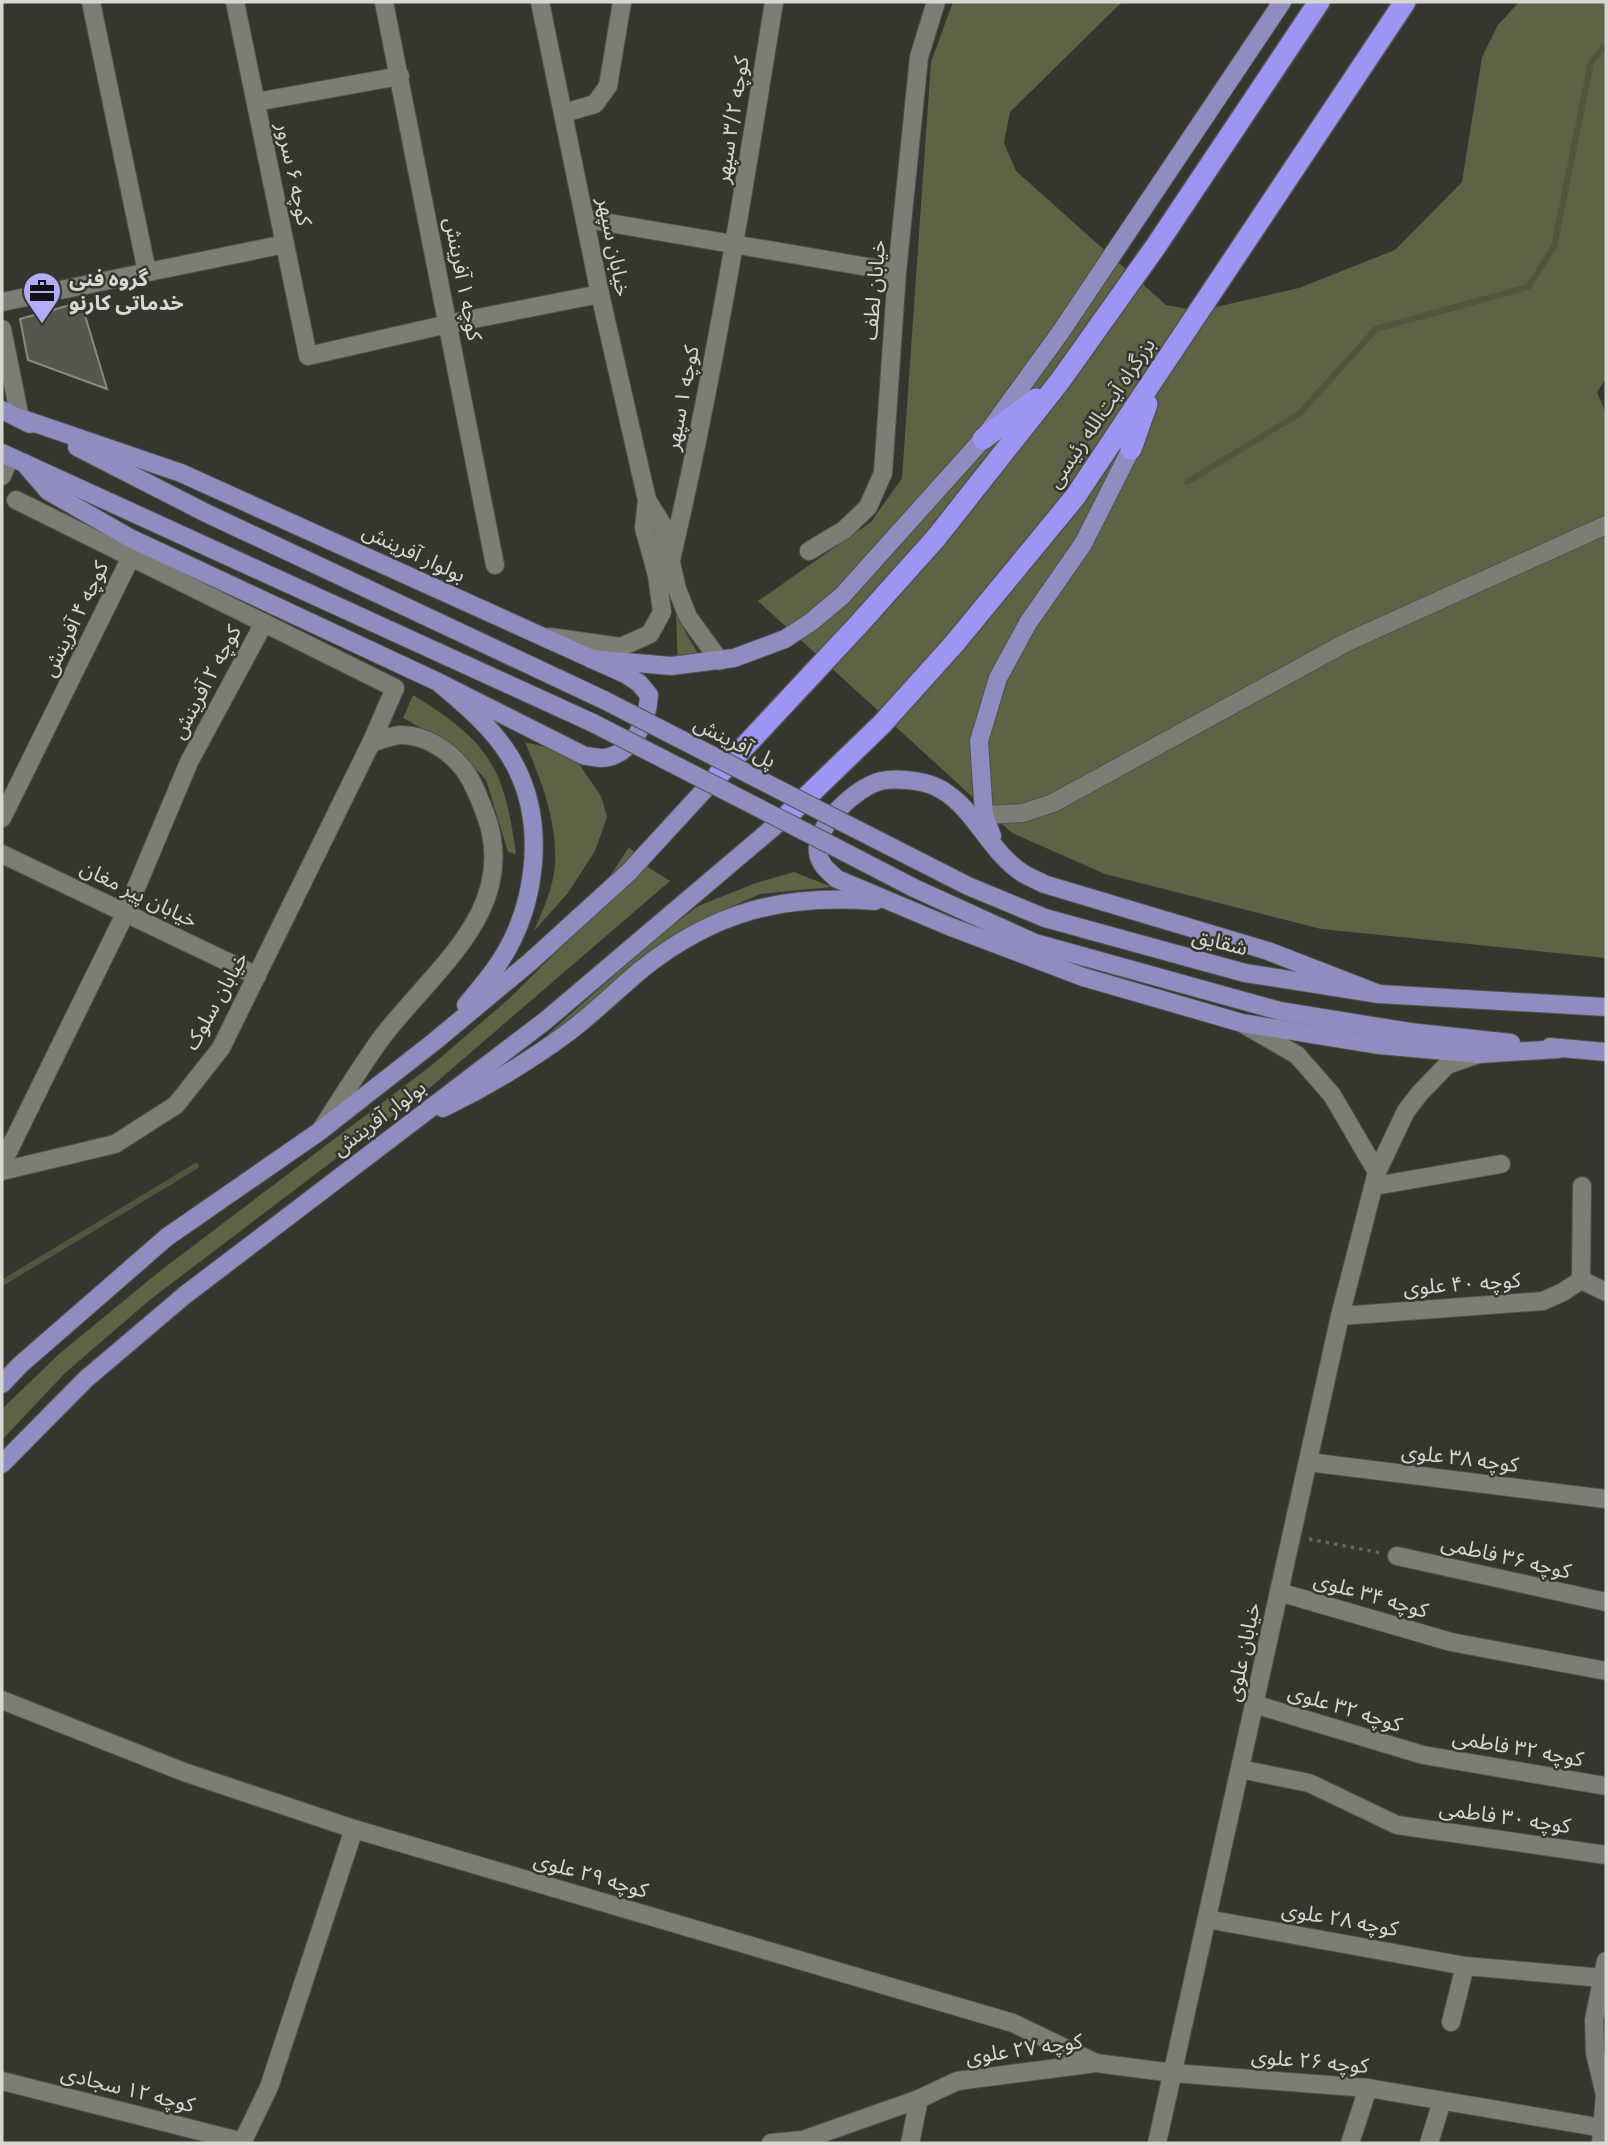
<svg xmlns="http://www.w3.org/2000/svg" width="1608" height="2145" font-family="'Fira Sans Condensed','Noto Sans Arabic',sans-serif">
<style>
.green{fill:#5e6346}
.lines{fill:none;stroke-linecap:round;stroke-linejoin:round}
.stream{stroke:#53553f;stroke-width:6}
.building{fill:#55574e;stroke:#898b82;stroke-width:2}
.minor-casing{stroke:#50524b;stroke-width:20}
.major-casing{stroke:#50524b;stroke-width:20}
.highway-casing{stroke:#50524b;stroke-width:24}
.path{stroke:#666760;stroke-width:3.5;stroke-dasharray:3.5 5;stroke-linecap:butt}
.minor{stroke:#7c7e75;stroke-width:18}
.major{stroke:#8f8cbf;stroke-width:18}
.highway{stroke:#9c95f1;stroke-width:21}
.major-bridge-casing{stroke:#50524b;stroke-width:20;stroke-linecap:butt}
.major-bridge{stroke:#8f8cbf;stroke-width:18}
.labels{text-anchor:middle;stroke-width:5;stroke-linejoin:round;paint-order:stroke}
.street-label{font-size:21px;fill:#d7d8d3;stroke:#35362e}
.poi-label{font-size:21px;font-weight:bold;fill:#d7d8d3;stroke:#35362e;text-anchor:start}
</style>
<rect width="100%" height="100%" fill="#35362e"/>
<!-- green -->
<g class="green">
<path d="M953,2H1122L1010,112L1004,143L1016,171L1166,305L1198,311L1299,288L1395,250L1462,182L1482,57L1498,25L1519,2H1606V378L1597,392L1606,414V958L1321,929L1105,874L1012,833L758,601L871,522L902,478L931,62Z"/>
<path d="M676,611L687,635L703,662L678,669Z"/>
<path d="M413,695C489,742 504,766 516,854L508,852L486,780L454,746L403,718Z"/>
<path d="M525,742L561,751L577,761L601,796L607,817L595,851L568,893L534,931C543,909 554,887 555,863C557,820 541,780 525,742Z"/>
<path d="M629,847L648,867L670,881L433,1085L151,1299L65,1373L2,1440V1409L59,1354L160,1271L432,1065L511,997L568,940Z"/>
<path d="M794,872L832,887L760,894L691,925L549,1039L547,1035L656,938L698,906L756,883Z"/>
</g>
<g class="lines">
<!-- stream -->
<g class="stream">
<path d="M1187,482L1299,414L1376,329L1528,287L1554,247L1591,62L1606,45"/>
<path d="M2,1283L196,1166"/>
</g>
</g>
<!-- building -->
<path class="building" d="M81,302L107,389L28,360L20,319Z"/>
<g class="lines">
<defs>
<g id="minor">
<path d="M91,2L147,272"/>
<path d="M235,2L308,356L448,324L600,294"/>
<path d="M384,2L495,565"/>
<path d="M540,2L600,294L647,500L644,528L657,575L662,612L650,634L621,647L550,637"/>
<path d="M256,102L400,76"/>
<path d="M564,113L595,104L608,86L622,2"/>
<path d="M586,219L897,272"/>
<path d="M2,302L285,244"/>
<path d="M2,329L20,418"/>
<path d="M2,476L10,457"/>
<path d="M647,500L662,524L677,589L688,617L720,661"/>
<path d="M809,551L844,530L868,507L883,473L897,272L919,57L936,2"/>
<path d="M671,560C714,375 744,189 774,2"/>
<path d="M984,815L1023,813L1053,803L1347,642L1606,525"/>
<path d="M2,818L131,557"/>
<path d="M2,854L257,976"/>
<path d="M1245,1025L1297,1055L1332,1095L1377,1172L1406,1111L1420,1093L1447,1065L1479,1054"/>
<path d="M322,1128C341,1099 360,1068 380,1040C431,971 522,910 485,813C479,798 472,778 461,766C447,749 424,735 402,735C392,735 381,740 371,743"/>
<path d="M2,1164L126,912L189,762L264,623"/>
<path d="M2,1171L115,1144L176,1105L221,1048L371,743L395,688L16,500"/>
<path d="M1375,1186L1501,1164"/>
<path d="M1581,1280L1582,1186"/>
<path d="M1581,1280L1606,1292"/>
<path d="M1340,1316L1543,1301L1563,1292L1581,1280"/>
<path d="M1308,1462L1606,1499"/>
<path d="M1397,1556L1606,1602"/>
<path d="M1279,1592L1451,1642L1606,1671"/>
<path d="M2,1700L184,1772L354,1829L1013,2023L1096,2063L1173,2073L1368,2088L1603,2128"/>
<path d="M1254,1704L1423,1755L1606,1786"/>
<path d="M1240,1769L1309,1783L1397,1825L1606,1855"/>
<path d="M1207,1919L1465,1966L1603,1978"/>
<path d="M1451,2022L1465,1966"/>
<path d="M2,2081L243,2142"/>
<path d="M242,2143L269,2087L354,1829"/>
<path d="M771,2143L803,2140L919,2099L957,2081L1096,2063"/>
<path d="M910,2143L919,2099"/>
<path d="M1157,2143L1340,1316L1377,1172"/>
<path d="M1350,2143L1368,2088"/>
<path d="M1429,2143L1442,2101"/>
<path d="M1601,2143L1605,2095L1595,2053L1594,2020L1606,1961"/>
</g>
<g id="major">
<path d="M2,410L30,424"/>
<path d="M20,418L181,473L625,674L639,683L649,695C648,721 632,756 602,758C597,758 590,756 585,756L438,682"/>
<path d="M77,447L206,513L604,700"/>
<path d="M2,453L593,723"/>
<path d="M24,463L48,491L130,538L438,682C464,704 491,726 509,755C548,817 538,904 499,963C489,978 477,992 466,1005"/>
<path d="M591,659L671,666L734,658L785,639L811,622L842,596L983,439L1060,333L1282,2"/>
<path d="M846,824L968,886L1045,918L1245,973L1379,994L1606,1007"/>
<path d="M992,836L984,815L979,741L998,678L1028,623L1083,544L1131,449"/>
<path d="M831,845L914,888L1035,943L1280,1011L1410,1032L1511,1043"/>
<path d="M1379,994L1268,951L1044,884C1037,880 1028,877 1021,872C987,849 972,802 934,786C920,780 895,778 881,781C856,787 814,826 818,853C820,865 828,871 837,879L951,927L1083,977L1242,1023L1379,1045L1479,1054L1559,1049"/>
<path d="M1550,1047L1606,1052"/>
<path d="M443,1108C488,1086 530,1061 570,1031C595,1012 618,989 642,969C715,911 783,894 875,901"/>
<path d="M2,1384L20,1365L167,1237L320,1131L435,1041L530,962L629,872L719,774"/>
<path d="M2,1464L86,1379L185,1295L545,1021L789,814"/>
</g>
<g id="highway">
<path d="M983,439L1036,399"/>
<path d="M1131,449L1147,404"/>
<path d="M719,774L859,624L936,538L1060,381L1156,246L1319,2"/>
<path d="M789,814L882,724L954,644L1075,497L1405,2"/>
</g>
</defs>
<!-- minor casing -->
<use href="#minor" class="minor-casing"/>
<!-- major casing -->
<use href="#major" class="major-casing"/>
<!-- highway casing -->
<use href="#highway" class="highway-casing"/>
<!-- path -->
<path class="path" d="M1309,1539L1381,1553"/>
<!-- minor -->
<use href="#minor" class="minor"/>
<!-- major -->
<use href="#major" class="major"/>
<!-- highway -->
<use href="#highway" class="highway"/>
<defs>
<g id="major-bridge">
<path d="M604,700L846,824"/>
<path d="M593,723L831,845"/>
</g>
</defs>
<!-- major-bridge casing -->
<use href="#major-bridge" class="major-bridge-casing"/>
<!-- major-bridge -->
<use href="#major-bridge" class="major-bridge"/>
</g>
<!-- icons -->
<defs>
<symbol id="office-pin" viewBox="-11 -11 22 30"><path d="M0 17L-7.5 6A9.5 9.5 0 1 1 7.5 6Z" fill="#b1adfa" stroke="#35362e"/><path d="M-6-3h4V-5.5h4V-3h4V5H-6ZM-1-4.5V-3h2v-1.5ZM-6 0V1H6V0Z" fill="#111"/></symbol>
</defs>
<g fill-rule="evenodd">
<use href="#office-pin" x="20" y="269" width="44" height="60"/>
</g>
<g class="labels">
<!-- street labels -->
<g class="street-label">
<text transform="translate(732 120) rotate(-81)" y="7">کوچه ۳/۲ سپهر</text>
<text transform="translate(294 174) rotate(78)" y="7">کوچه ۶ سرور</text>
<text transform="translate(614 247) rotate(79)" y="7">خیابان سپهر</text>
<text transform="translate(463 279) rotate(79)" y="7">کوچه ۱ آفرینش</text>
<text transform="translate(874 290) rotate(-85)" y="7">خیابان لطف</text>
<text transform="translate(682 398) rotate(-79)" y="7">کوچه ۱ سپهر</text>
<text transform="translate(1101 413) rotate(-56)" y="7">بزرگراه آیت‌الله رئیسی</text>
<text transform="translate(414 553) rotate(25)" y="7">بولوار آفرینش</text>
<text transform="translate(75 619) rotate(-64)" y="7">کوچه ۴ آفرینش</text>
<text transform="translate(206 682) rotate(-62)" y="7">کوچه ۲ آفرینش</text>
<text transform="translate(735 742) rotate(27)" y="7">پل آفرینش</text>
<text transform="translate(139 894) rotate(26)" y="7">خیابان پیر مغان</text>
<text transform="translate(1220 942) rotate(14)" y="7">شقایق</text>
<text transform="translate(216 1001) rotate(-61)" y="7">خیابان سلوک</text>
<text transform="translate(379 1118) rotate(-37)" y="7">بولوار آفرینش</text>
<text transform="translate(1462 1284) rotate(-4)" y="7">کوچه ۴۰ علوی</text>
<text transform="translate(1460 1458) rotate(7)" y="7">کوچه ۳۸ علوی</text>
<text transform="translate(1506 1557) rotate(13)" y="7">کوچه ۳۶ فاطمی</text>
<text transform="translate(1371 1595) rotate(16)" y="7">کوچه ۳۴ علوی</text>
<text transform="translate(1243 1652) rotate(-78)" y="7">خیابان علوی</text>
<text transform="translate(1345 1708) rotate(17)" y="7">کوچه ۳۲ علوی</text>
<text transform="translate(1518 1748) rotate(10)" y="7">کوچه ۳۲ فاطمی</text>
<text transform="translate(1505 1817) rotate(8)" y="7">کوچه ۳۰ فاطمی</text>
<text transform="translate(591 1875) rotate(16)" y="7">کوچه ۲۹ علوی</text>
<text transform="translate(1340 1919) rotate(10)" y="7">کوچه ۲۸ علوی</text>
<text transform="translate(1024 2049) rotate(-8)" y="7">کوچه ۲۷ علوی</text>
<text transform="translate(1310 2061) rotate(5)" y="7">کوچه ۲۶ علوی</text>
<text transform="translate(128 2089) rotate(14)" y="7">کوچه ۱۲ سجادی</text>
</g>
<!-- poi labels -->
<g class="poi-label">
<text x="69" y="286">گروه فنی<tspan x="69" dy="24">خدماتی کارنو</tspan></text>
</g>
</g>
<!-- border -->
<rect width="1608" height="2145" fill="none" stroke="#d7d8d3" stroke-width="7"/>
</svg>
